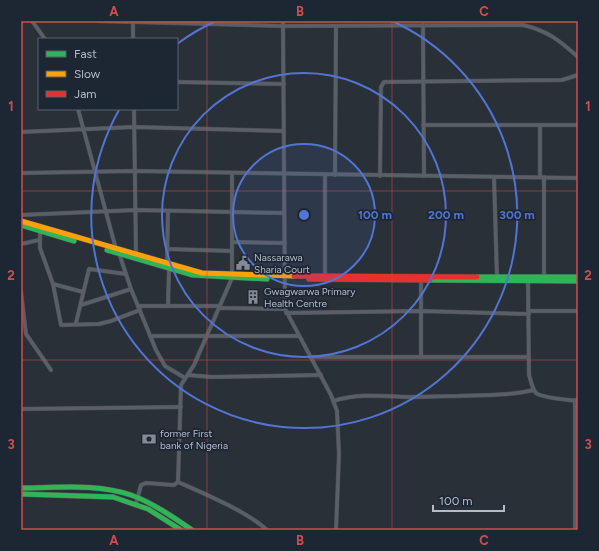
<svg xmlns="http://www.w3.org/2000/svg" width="599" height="551" font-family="Figtree,sans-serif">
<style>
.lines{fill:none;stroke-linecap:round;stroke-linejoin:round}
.street-casing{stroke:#484c53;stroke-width:4.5}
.fast-casing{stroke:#484c53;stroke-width:6}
.slow-casing{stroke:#484c53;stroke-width:6}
.jam-casing{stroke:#484c53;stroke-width:6}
.street{stroke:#5a5e66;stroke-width:3.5}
.fast{stroke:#30b455;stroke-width:5}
.slow{stroke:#ff9f0a;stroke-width:5}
.jam{stroke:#e5322d;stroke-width:5}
.grid{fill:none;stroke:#ce4d50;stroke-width:1;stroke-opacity:0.55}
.ring{fill:none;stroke:#5274d3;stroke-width:2}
.labels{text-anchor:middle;stroke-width:3.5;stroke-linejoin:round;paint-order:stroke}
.poi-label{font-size:10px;fill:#b4bcc9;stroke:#1d2633;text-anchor:start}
.centre{fill:#5274d3;stroke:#1d2633;stroke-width:2}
.ring-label{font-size:12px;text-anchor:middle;font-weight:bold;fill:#5274d3;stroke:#1d2633;stroke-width:3.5;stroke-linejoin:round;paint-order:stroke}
.neatline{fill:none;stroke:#ce4d50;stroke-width:1.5}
.grid-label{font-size:13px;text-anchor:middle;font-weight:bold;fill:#ce4d50}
</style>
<rect width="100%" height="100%" fill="#2a3038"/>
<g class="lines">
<defs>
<g id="street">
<path d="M32,21L45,39"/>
<path d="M98,21L283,26L523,25C548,31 559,40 578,57"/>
<path d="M283,21L285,309L331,395L337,411L339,454L336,530"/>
<path d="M133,23V39"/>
<path d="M423,25L424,176"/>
<path d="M177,82L284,84"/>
<path d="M78,109L116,249"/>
<path d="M134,109L136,255"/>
<path d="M423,125H578"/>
<path d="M21,132L134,127L284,131"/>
<path d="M21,173L134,171L578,178"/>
<path d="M325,175V276"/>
<path d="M335,175L336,26"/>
<path d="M380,176L381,87L384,82L562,80L578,75"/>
<path d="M494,177L497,278"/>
<path d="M540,177V125"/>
<path d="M21,215L136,210L284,213"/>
<path d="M40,232V248L53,284L61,325L99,324L111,321L140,310"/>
<path d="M232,242L285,243"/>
<path d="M21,244L39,240"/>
<path d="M167,249L232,251"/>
<path d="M119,253L131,289L156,350L165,366L185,378"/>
<path d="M167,264L168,211"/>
<path d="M232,274V173"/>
<path d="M544,277V177"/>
<path d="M421,280V356"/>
<path d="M528,281L529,375C531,381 532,388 536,393C542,398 569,400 578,401"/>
<path d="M53,284L83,292"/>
<path d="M21,292L26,334L51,370"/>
<path d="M81,305L131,289"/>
<path d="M138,306H220"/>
<path d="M168,306L169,269"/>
<path d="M219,308L285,309"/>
<path d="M529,311H578"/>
<path d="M286,313L420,311L529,314"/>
<path d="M76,323L89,269L126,274"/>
<path d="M150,336H299"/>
<path d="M310,357H529"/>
<path d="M188,375L211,377L321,375"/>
<path d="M575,400V530"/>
<path d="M333,401C358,393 383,396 409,397C425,397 442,396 458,396C484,395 508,396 534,390"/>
<path d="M21,409L181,407"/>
<path d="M178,482L181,385L194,365L232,278"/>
<path d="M136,504L141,485L146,483L174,485L178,482C203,493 248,512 267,530"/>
</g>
<g id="fast">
<path d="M21,225L74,241"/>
<path d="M107,250L193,275L267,279"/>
<path d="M477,277H578"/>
<path d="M430,280L578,281"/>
<path d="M21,488C57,488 96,483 131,495C153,503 173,517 192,530"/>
<path d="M21,494L113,497L148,509L181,530"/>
</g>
<path id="slow" d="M21,221L202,273L294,276"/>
<g id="jam">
<path d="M294,276L477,277"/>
<path d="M309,279L430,280"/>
</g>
</defs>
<!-- street casing -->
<use href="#street" class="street-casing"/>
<!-- fast casing -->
<use href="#fast" class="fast-casing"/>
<!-- slow casing -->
<use href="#slow" class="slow-casing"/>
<!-- jam casing -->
<use href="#jam" class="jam-casing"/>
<!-- street -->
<use href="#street" class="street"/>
<!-- fast -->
<use href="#fast" class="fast"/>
<!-- slow -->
<use href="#slow" class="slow"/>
<!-- jam -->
<use href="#jam" class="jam"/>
</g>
<!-- grid -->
<path class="grid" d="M207,21V530M392,21V530M21,191H578M21,360H578"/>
<!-- distance rings -->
<circle cx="304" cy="215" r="71" fill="#5274d3" fill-opacity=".12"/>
<g class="ring">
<circle cx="304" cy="215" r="71"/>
<circle cx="304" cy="215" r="142"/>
<path d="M177 44A213 213 0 0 1 216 21M392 21A213 213 0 1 1 119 110"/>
</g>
<!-- icons -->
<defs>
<symbol id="civic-bare" viewBox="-9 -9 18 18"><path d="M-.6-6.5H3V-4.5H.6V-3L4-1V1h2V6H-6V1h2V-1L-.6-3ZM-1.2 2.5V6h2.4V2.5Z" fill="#848b96" stroke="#1d2633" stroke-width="2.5" paint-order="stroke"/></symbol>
<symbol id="building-bare" viewBox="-9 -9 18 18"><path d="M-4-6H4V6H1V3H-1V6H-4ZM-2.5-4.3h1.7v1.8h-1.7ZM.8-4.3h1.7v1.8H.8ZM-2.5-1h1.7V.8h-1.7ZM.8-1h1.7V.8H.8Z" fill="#848b96" stroke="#1d2633" stroke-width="2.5" paint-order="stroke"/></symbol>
<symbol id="bank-bare" viewBox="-9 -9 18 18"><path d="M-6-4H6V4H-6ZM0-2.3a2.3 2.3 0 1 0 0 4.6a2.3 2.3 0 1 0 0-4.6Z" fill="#848b96" stroke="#1d2633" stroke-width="2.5" paint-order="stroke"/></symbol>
</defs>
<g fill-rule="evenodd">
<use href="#civic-bare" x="233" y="253" width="20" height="20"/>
<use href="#building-bare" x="243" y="287" width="20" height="20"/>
<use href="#bank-bare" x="139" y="429" width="20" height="20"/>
</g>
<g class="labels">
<!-- poi labels -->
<g class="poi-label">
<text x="254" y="261">Nassarawa<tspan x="254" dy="12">Sharia Court</tspan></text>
<text x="264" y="295">Gwagwarwa Primary<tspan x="264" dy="12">Health Centre</tspan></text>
<text x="160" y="437">former First<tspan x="160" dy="12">bank of Nigeria</tspan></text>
</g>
</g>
<circle cx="304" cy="215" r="6" class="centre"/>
<g class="ring-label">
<text x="375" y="219">100 m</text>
<text x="446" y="219">200 m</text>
<text x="517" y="219">300 m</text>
</g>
<!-- border -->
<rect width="599" height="551" fill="none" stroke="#1d2633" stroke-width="44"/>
<!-- legend -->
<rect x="38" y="38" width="140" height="72" fill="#1d2633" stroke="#59626f"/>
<rect x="46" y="51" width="20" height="6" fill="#30b455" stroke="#59626f"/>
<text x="74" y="58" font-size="12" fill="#b4bcc9">Fast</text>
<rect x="46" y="71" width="20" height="6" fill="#ff9f0a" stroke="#59626f"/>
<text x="74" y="78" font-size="12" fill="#b4bcc9">Slow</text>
<rect x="46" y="91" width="20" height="6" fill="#e5322d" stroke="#59626f"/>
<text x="74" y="98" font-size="12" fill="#b4bcc9">Jam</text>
<!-- scale -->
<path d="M433 505v6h71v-6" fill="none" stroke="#b4bcc9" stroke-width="2"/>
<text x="439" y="505" font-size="12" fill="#b4bcc9" stroke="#1d2633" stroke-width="3" paint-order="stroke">100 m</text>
<rect x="22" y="22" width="555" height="507" class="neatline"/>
<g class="grid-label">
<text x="114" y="16">A</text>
<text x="300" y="16">B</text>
<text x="484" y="16">C</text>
<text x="11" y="111">1</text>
<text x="588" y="111">1</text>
<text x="11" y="280">2</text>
<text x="588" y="280">2</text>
<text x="11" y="449">3</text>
<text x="588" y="449">3</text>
<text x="114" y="545">A</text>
<text x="300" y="545">B</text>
<text x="484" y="545">C</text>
</g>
</svg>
